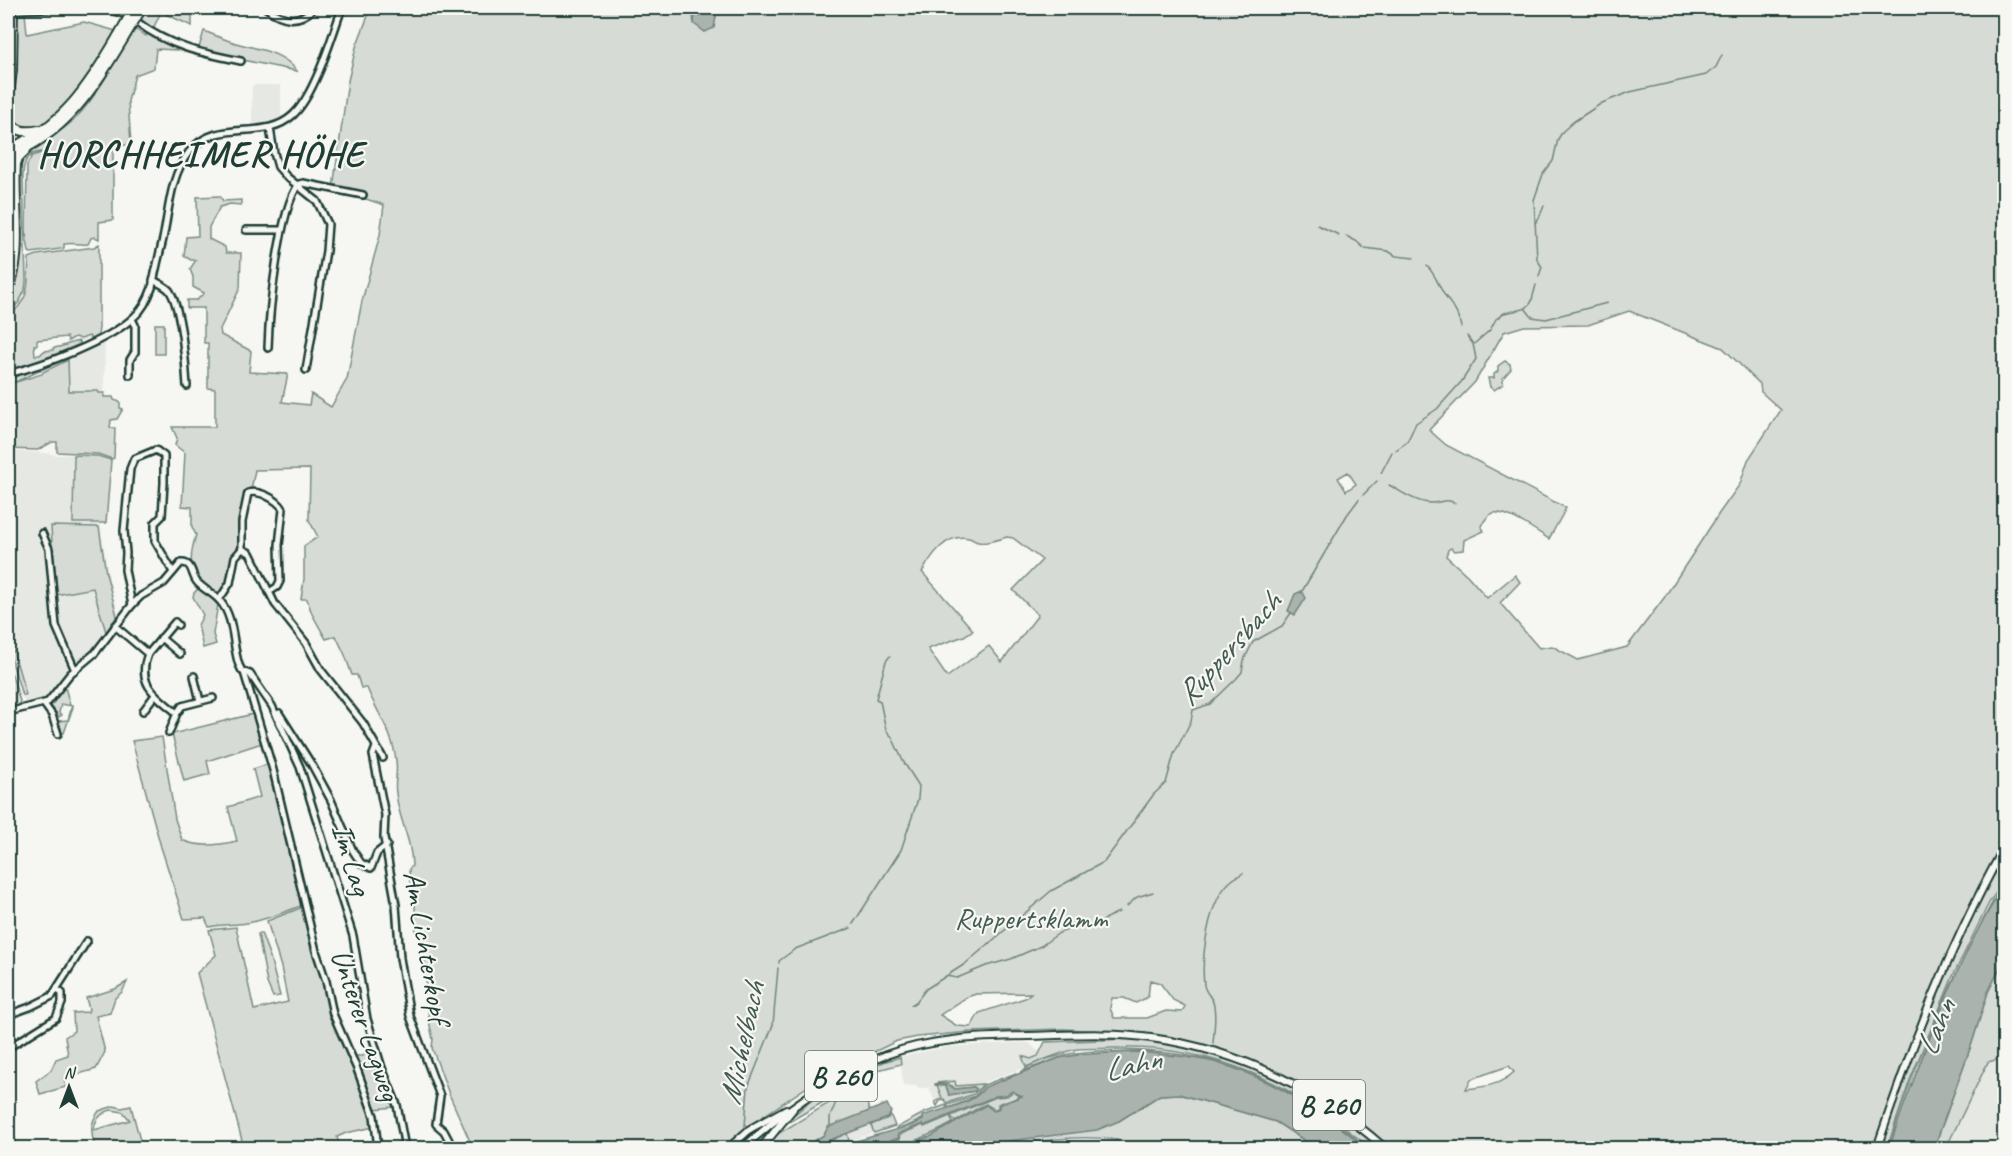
<svg xmlns="http://www.w3.org/2000/svg" width="2012" height="1156" font-family="Caveat,sans-serif">
<style>
.built{fill:#e6e8e4}
.green{fill:#d6dbd6;stroke:#7a8c85;stroke-width:1.5;fill-rule:evenodd}
.water{fill:#aab3ae;stroke:#72847d;stroke-width:1.5}
.lines{fill:none;stroke-linecap:round;stroke-linejoin:round}
.stream{stroke:#72847d;stroke-width:1.5}
.minor-casing{stroke:#1f3d34;stroke-width:10}
.major-casing{stroke:#1f3d34;stroke-width:10}
.highway-casing{stroke:#1f3d34;stroke-width:12}
.minor{stroke:#f6f6f2;stroke-width:5}
.major{stroke:#f6f6f2;stroke-width:6}
.highway{stroke:#f6f6f2;stroke-width:8}
.rail{stroke:#1f3d34;stroke-width:1.5;stroke-dasharray:9 4.5;stroke-linecap:butt}
.minor-bridge-casing{stroke:#1f3d34;stroke-width:10;stroke-linecap:butt}
.highway-bridge-casing{stroke:#1f3d34;stroke-width:12;stroke-linecap:butt}
.minor-bridge{stroke:#f6f6f2;stroke-width:5}
.highway-bridge{stroke:#f6f6f2;stroke-width:8}
.labels{text-anchor:middle;stroke-width:4.5;stroke-linejoin:round;paint-order:stroke}
.shield{fill:#f6f6f2;stroke:#60746d;stroke-width:1.5}
.shield-label{font-size:28px;font-weight:bold;fill:#1f3d34}
.street-label{font-size:30px;fill:#1f3d34;stroke:#f6f6f2}
.park-label{font-size:30px;fill:#445d54;stroke:#f6f6f2}
.water-label{font-size:32px;font-style:italic;fill:#425a52;stroke:#f6f6f2}
.district-label{font-size:36px;font-weight:bold;letter-spacing:1.5px;fill:#1f3d34;stroke:#f6f6f2}
</style>
<rect width="100%" height="100%" fill="#f6f6f2"/>
<filter id="ink" filterUnits="userSpaceOnUse"><feTurbulence type="fractalNoise" baseFrequency=".0167" numOctaves="2"/><feDisplacementMap in="SourceGraphic" scale="12" xChannelSelector="R" yChannelSelector="G"/><feConvolveMatrix kernelMatrix="1 2 1 2 8 2 1 2 1" color-interpolation-filters="sRGB"/></filter>
<g filter="url(#ink)">
<!-- built -->
<g class="built">
<path d="M252,85H281V116L284,119L275,124L254,127L252,118Z"/>
<path d="M105,339L104,393L68,391V360Z"/>
<path d="M14,451L45,453L56,455H74L73,523L100,524L108,576L119,616L94,652L69,670L45,701L26,704L21,696L8,653V452Z"/>
<path d="M1013,1043H1029L1040,1053L1031,1059L1022,1057L1026,1067L982,1083L974,1093L946,1097L935,1102L929,1087L918,1089L917,1086L903,1085L900,1057L946,1047Z"/>
<path d="M2004,1058V1148H1946L1986,1066L1988,1061Z"/>
<path d="M871,1125L874,1133L849,1141L847,1133Z"/>
<path d="M1099,1146L1140,1148H1044L1058,1147Z"/>
</g>
<!-- green -->
<g class="green">
<path d="M146,8H192V26L161,12L152,31L137,21Z"/>
<path d="M371,8H702L693,18L694,23L705,32L715,10L714,8H2004V844L1994,863L1920,1025L1894,1090L1875,1148H1388L1334,1105L1287,1077L1243,1057L1198,1043L1144,1033L1063,1029L969,1032L918,1037L897,1041L838,1069L810,1085L741,1131L722,1148H473L449,1094L432,1048L433,1039L429,1021L424,948L416,932L414,882H410L409,869L412,866C412,840 398,818 396,793C394,783 398,771 396,761C393,732 377,713 367,688H361L357,675H352L345,655L336,636L326,639L312,614L307,599H301L304,579V546L318,537L309,520L310,469L255,470L245,520L243,547C227,563 234,582 216,595C191,577 186,565 196,535L192,527V507L182,506L185,453L175,445L177,438L172,427H215V389L208,388V343H204V308H187V300H197L204,293L193,287V277L190,269L196,260H191L184,256L186,237L198,236L197,197L220,196L223,201L241,200V205L230,204L220,207L209,227V239L225,247L226,253H241L240,288L220,329L221,335L251,351L249,372L288,374L282,402L309,405L311,394L331,407L347,379L362,301L380,235L384,205L333,188L348,81L356,47ZM1629,311L1723,348L1760,384L1761,392L1781,410L1748,460L1740,484L1720,512L1664,598L1627,647L1578,660L1552,646L1539,648L1500,603L1520,582L1515,575L1487,598L1468,576L1446,556L1448,550L1451,548L1454,551L1463,550L1464,540L1484,531L1481,526C1484,522 1487,516 1491,514C1503,507 1538,532 1549,539L1566,508L1446,445L1429,430L1475,382L1504,332L1524,326L1588,325ZM1348,472L1356,484L1346,491L1338,478ZM1007,537L1013,538L1042,560L1013,590L1038,615L1002,662L989,646L947,677L928,649L964,636L973,630L922,572C932,555 946,533 969,538C973,539 975,542 978,542C987,544 999,539 1007,537ZM1150,980L1160,983L1173,1000L1185,1006L1182,1012L1166,1011L1147,1018H1114L1110,1008L1112,998H1124L1136,1003L1148,997ZM1031,993L1025,998L979,1013L971,1027L957,1026L940,1015L967,997L976,994ZM1509,1066L1514,1072C1501,1085 1484,1087 1466,1089L1471,1079Z"/>
<path d="M25,13L27,34L84,22L116,31C101,56 66,118 39,127C33,129 25,129 20,129L8,114L9,105L14,14Z"/>
<path d="M136,23L138,24L135,29L146,36L148,32L179,47L178,50L156,49L154,68L135,75L128,101L131,144L113,147V220L99,222V239L95,237L91,238L88,244C79,245 73,242 64,244V248L60,249L31,253L29,252L26,235L27,165L32,156L44,152C27,151 23,163 23,177L26,281L25,290L19,302L8,314V295L12,286L18,165C33,145 58,136 76,118C101,92 117,55 136,23Z"/>
<path d="M204,31C215,35 225,40 236,43C259,50 282,51 297,71L198,51Z"/>
<path d="M8,123L28,134L8,143Z"/>
<path d="M8,186C16,205 14,235 8,254Z"/>
<path d="M99,244V328L98,335L91,339L89,336L81,339L75,337L68,341L67,337L37,340V345H34L35,355H40L44,351L53,350V348C65,347 70,342 79,341L80,344L36,363L8,372V317C32,297 27,286 29,258L37,255L94,247Z"/>
<rect x="155" y="324" width="9" height="30"/>
<path d="M88,347L70,357L13,383L42,374L43,372L68,360L69,391H98L99,393H104V397H113L114,400L120,402V408L123,409L117,419L111,420L110,428H115L114,458L112,459L98,454L57,452V442H52L38,450L8,449V417H11V397H8V377L32,370Z"/>
<path d="M1505,361L1510,364L1511,369L1503,378V384L1494,390L1490,387L1488,378H1494V374L1498,371V366Z"/>
<path d="M74,455L98,456L111,460L106,523H73Z"/>
<path d="M51,526L99,527L106,573L117,616L106,632L93,588L55,595Z"/>
<path d="M199,588L218,604L213,634L216,644L203,648L198,625L203,615L193,597L194,593Z"/>
<path d="M8,633L25,691L26,695H23L21,692L8,648Z"/>
<path d="M8,662L20,701L19,706L8,708Z"/>
<path d="M65,687L70,705H72L73,707L64,733H62L59,721L68,720L72,706L61,704L59,713L62,715L59,717L51,706Z"/>
<path d="M253,714L262,743L207,761L210,774L184,781L172,734Z"/>
<path d="M162,737L175,819L182,840C198,848 220,845 237,841L228,807L260,797L253,769L269,764L303,905C285,912 266,920 247,923C234,925 222,924 209,927L205,918L184,919L161,847L132,741Z"/>
<path d="M2004,851V881L1989,903L1953,976L1910,1080L1887,1148H1879C1913,1046 1955,947 2004,851Z"/>
<path d="M2004,883L1991,905L1971,945L1928,1041L1890,1148H1888C1909,1079 1938,1009 1971,944C1982,923 1991,902 2004,883Z"/>
<path d="M303,907L331,1014L355,1068L373,1116L374,1127L346,1133L337,1137L340,1148H244L197,973L216,955L209,930L236,927L254,1010L288,1002L281,967L267,921Z"/>
<path d="M261,933L270,957L280,996L273,997L267,983L258,934Z"/>
<path d="M2004,960V1058L1988,1062L1946,1148H1934L1972,1043L1988,992Z"/>
<path d="M127,982L122,992L115,998L110,1013L96,1016L105,1052L96,1069L64,1078L66,1087L40,1094L36,1081L51,1070L56,1059L68,1055L65,1037L74,1031L73,1013L88,1012L89,1009L86,998L115,989Z"/>
<path d="M1129,1039C1222,1045 1312,1085 1381,1148H1370C1293,1083 1213,1044 1111,1048C1100,1049 1089,1048 1078,1049C1060,1052 1043,1060 1026,1067L1022,1056L1031,1059L1038,1056L1045,1042Z"/>
<path d="M1123,1050C1154,1051 1185,1054 1215,1061C1269,1075 1326,1112 1367,1148L1349,1133L1291,1095L1260,1079L1211,1061L1140,1052L1083,1054L1059,1058L1020,1072C1048,1052 1090,1051 1123,1050Z"/>
<path d="M368,1051L376,1073H380L394,1107L374,1109L354,1056H363Z"/>
<path d="M900,1057L901,1064L878,1070L782,1126C811,1096 860,1067 900,1057Z"/>
<path d="M1016,1073L979,1096L949,1108L947,1105L975,1096L984,1085Z"/>
<path d="M955,1081L956,1086L983,1084L974,1094L947,1103L944,1099L940,1101L937,1106L935,1102L942,1098L937,1085L946,1086L949,1095L975,1091L974,1087L955,1089L952,1086L936,1083Z"/>
<path d="M860,1084L870,1112L828,1127L824,1135L803,1148H764L776,1135Z"/>
<path d="M1013,1092L1020,1096L1006,1103L1002,1102L998,1104V1108L994,1109L986,1104C974,1109 966,1116 955,1122L951,1116L996,1097L1007,1096Z"/>
<path d="M1179,1094L1276,1122L1316,1148H1140L1099,1146L1040,1148L1056,1147L1059,1144L1118,1142V1140C1090,1136 1059,1138 1031,1143L1036,1148H985L1009,1141L1119,1121L1160,1095Z"/>
<path d="M946,1105L947,1109C930,1114 914,1124 897,1131L896,1128L924,1113Z"/>
<path d="M114,1106L122,1108L131,1106L142,1148H95C91,1133 89,1124 99,1111ZM111,1110L123,1112L130,1120L94,1130C95,1119 101,1113 111,1110Z"/>
<path d="M890,1114L895,1126L874,1133L871,1125L888,1118Z"/>
<path d="M950,1116L953,1123C927,1137 901,1149 872,1148L900,1139L899,1135L923,1125L924,1127Z"/>
<path d="M784,1117L758,1148H747Z"/>
<path d="M847,1133L849,1141L825,1148H815Z"/>
</g>
<!-- water -->
<g class="water">
<path d="M702,8H714L716,17L714,28L705,32L694,24L695,12Z"/>
<path d="M1302,591L1306,598L1295,615L1288,611L1295,594Z"/>
<path d="M2004,886V960L1988,992L1972,1043L1934,1148H1890C1897,1120 1909,1093 1919,1066C1942,1005 1968,940 2004,886Z"/>
<path d="M1140,1052C1165,1055 1191,1056 1214,1062C1269,1077 1324,1111 1366,1148H1316L1276,1122L1179,1094L1160,1095L1119,1121L1097,1130L1009,1141L985,1148H894L930,1137L986,1105L994,1111L999,1108V1105C1002,1103 1016,1099 1022,1096L1012,1091L1006,1095L996,1096L924,1126L923,1124L898,1134L899,1138L866,1148H832L912,1125L923,1120V1116C943,1108 972,1106 985,1087L1059,1058L1083,1054Z"/>
<path d="M935,1084H948L955,1089L974,1087L976,1089L975,1091L949,1095L946,1086L935,1085Z"/>
<path d="M887,1104L891,1112L888,1118L827,1141L815,1148H803L824,1135L828,1127Z"/>
</g>
<g class="lines">
<!-- stream -->
<g class="stream">
<path d="M1535,223L1539,218L1544,206"/>
<path d="M1317,225L1339,235"/>
<path d="M1346,236L1356,241L1364,248L1388,251L1396,256L1414,258"/>
<path d="M1427,266C1436,275 1438,285 1445,296C1453,308 1458,312 1461,327"/>
<path d="M1539,276L1542,267L1537,259L1534,200L1543,174L1553,161L1558,139L1563,131L1573,122L1602,103L1630,92L1706,75L1716,67L1722,55"/>
<path d="M1525,308L1532,317L1546,319L1607,303"/>
<path d="M1526,308L1531,303L1536,285"/>
<path d="M1474,344L1490,330L1496,319L1504,313L1524,309"/>
<path d="M1396,450L1407,442L1416,423L1437,409L1462,381L1476,359L1473,344L1467,336"/>
<path d="M1381,473L1392,452"/>
<path d="M1389,485C1400,491 1417,503 1431,503C1441,503 1445,498 1455,503"/>
<path d="M1363,495L1377,481"/>
<path d="M1301,593L1347,515L1359,499"/>
<path d="M1127,906L1137,897L1153,892"/>
<path d="M853,924L901,850L918,799L919,786L903,761L892,737L886,730L880,701L876,699L886,661L890,656"/>
<path d="M779,963V961L795,949L851,928"/>
<path d="M946,976L957,978L986,966L1011,959L1041,946L1059,933L1073,928L1096,926L1108,917L1119,912"/>
<path d="M911,1005L916,1002L926,989L965,964L1051,891L1104,862L1154,794L1166,783L1174,754L1191,721L1193,710L1210,704L1236,679L1242,672L1244,660L1253,642L1282,626L1291,613"/>
<path d="M1213,1043C1214,1030 1217,1014 1213,1002C1210,995 1205,992 1204,985C1201,957 1208,900 1231,881C1234,878 1239,876 1243,873"/>
<path d="M745,1126L748,1087L773,1025L778,968"/>
<path d="M830,1127V1117L836,1102"/>
</g>
<defs>
<g id="minor">
<path d="M106,8L126,15"/>
<path d="M266,8C283,20 298,24 314,8"/>
<path d="M18,10L63,8"/>
<path d="M137,22C170,47 201,53 241,61"/>
<path d="M270,128L274,153L278,167L287,177L317,201L328,224L326,251L306,370"/>
<path d="M246,230H282"/>
<path d="M153,280C159,283 165,286 169,290C181,306 186,365 187,386"/>
<path d="M268,348C269,313 279,209 299,184L303,183L363,195"/>
<path d="M8,374C43,365 108,342 135,316C143,309 148,299 152,288C155,272 159,256 163,239C169,211 170,176 189,152C218,116 263,143 293,115C315,95 332,36 342,8"/>
<path d="M130,375V360L135,352V325L132,319"/>
<path d="M42,533L49,549L56,626L75,670"/>
<path d="M242,549V522L248,493C259,490 277,499 283,509L279,545L280,581L277,587L269,592"/>
<path d="M219,600L230,583L235,557L242,549L250,553L252,557L275,604L306,643L321,670L363,723L383,758"/>
<path d="M132,605L125,570L126,553L124,531L130,469L134,459L156,450L164,456V483L162,516L155,523V541L173,572"/>
<path d="M115,626L148,654C136,684 156,696 177,713L169,733"/>
<path d="M161,638L180,654"/>
<path d="M148,654L175,622L178,625"/>
<path d="M244,672L273,770L316,951L326,981L333,1014L357,1069L374,1116L378,1148"/>
<path d="M194,676L200,701"/>
<path d="M44,704L52,715L58,734"/>
<path d="M143,711L155,695"/>
<path d="M8,712L48,702L70,674L95,653L132,605L141,596L164,583L181,563C193,562 191,575 197,582C204,590 213,593 220,601C235,618 232,645 239,665L242,671L250,674L272,706L300,767L353,936L367,1019L382,1068L397,1105L405,1148"/>
<path d="M177,713L182,706L213,698"/>
<path d="M279,713L312,765L331,800L353,851L361,863L371,868L377,853L387,845"/>
<path d="M376,747L373,755L385,815L384,838L396,905L400,958L410,1016L440,1096L436,1124L444,1131L453,1148"/>
<path d="M8,1015L30,1007L52,996L87,941"/>
<path d="M8,1048L56,1018L62,1003V993L57,990"/>
<path d="M8,1130L13,1148"/>
</g>
<g id="major">
<path d="M729,1148L750,1129L786,1109"/>
<path d="M743,1148C785,1110 833,1075 886,1055C932,1038 981,1037 1029,1036C1069,1035 1111,1032 1151,1038C1240,1050 1318,1089 1385,1148"/>
<path d="M761,1148L793,1109"/>
<path d="M1877,1148C1911,1046 1951,942 2004,848"/>
</g>
<g id="highway">
<path d="M8,103L12,70L13,8"/>
<path d="M8,117C14,132 25,133 39,130"/>
<path d="M8,149C62,128 90,84 118,36"/>
<path d="M8,156C65,135 94,88 124,38"/>
<path d="M8,257L12,244"/>
<path d="M8,291C24,254 13,203 16,164L18,158L26,150"/>
</g>
</defs>
<!-- minor casing -->
<use href="#minor" class="minor-casing"/>
<!-- major casing -->
<use href="#major" class="major-casing"/>
<!-- highway casing -->
<use href="#highway" class="highway-casing"/>
<!-- minor -->
<use href="#minor" class="minor"/>
<!-- major -->
<use href="#major" class="major"/>
<!-- highway -->
<use href="#highway" class="highway"/>
<!-- rail -->
<g class="rail">
<path d="M1080,1148H1105"/>
<path d="M2001,1148L2004,1134"/>
</g>
<defs>
<path id="minor-bridge" d="M8,11L18,10"/>
<g id="highway-bridge">
<path d="M118,36L134,8"/>
<path d="M124,38L142,8"/>
</g>
</defs>
<!-- minor-bridge casing -->
<use href="#minor-bridge" class="minor-bridge-casing"/>
<!-- highway-bridge casing -->
<use href="#highway-bridge" class="highway-bridge-casing"/>
<!-- minor-bridge -->
<use href="#minor-bridge" class="minor-bridge"/>
<!-- highway-bridge -->
<use href="#highway-bridge" class="highway-bridge"/>
</g>
</g>
<g class="labels">
<!-- shield labels -->
<g class="shield">
<rect x="805" y="1051" width="72" height="50" rx="4.5"/>
<rect x="1293" y="1080" width="72" height="50" rx="4.5"/>
</g>
<g class="shield-label">
<text x="841" y="1086">B 260</text>
<text x="1329" y="1115">B 260</text>
</g>
<!-- street labels -->
<g class="street-label">
<text transform="translate(352 859) rotate(73)" y="10">Im Lag</text>
<text transform="translate(427 947) rotate(80)" y="10">Am Lichterkopf</text>
<text transform="translate(366 1025) rotate(71)" y="10">Unterer Lagweg</text>
</g>
<!-- park labels -->
<g class="park-label">
<text x="1031" y="928">Ruppertsklamm</text>
</g>
<!-- water labels -->
<g class="water-label">
<text transform="translate(1228 648) rotate(-48)" y="11">Ruppersbach</text>
<text transform="translate(1935 1027) rotate(-68)" y="11">Lahn</text>
<text transform="translate(741 1043) rotate(-78)" y="11">Michelbach</text>
<text transform="translate(1132 1064) rotate(-13)" y="11">Lahn</text>
</g>
<!-- district labels -->
<g class="district-label">
<text x="201" y="166">HORCHHEIMER HÖHE</text>
</g>
</g>
<!-- margin -->
<rect width="2012" height="1156" fill="none" stroke="#f6f6f2" stroke-width="30"/>
<rect x="15" y="15" width="1982" height="1126" fill="none" stroke="#1f3d34" stroke-width="2" filter="url(#ink)"/>
<!-- north arrow -->
<g transform="translate(69 1087)" stroke="#f6f6f2" stroke-width="4.5" paint-order="stroke">
<path d="M0-4.5L10 22L0 15L-10 22Z" fill="#1f3d34"/>
<text y="-9" font-size="16" font-weight="bold" text-anchor="middle" fill="#1f3d34">N</text>
</g>
</svg>
